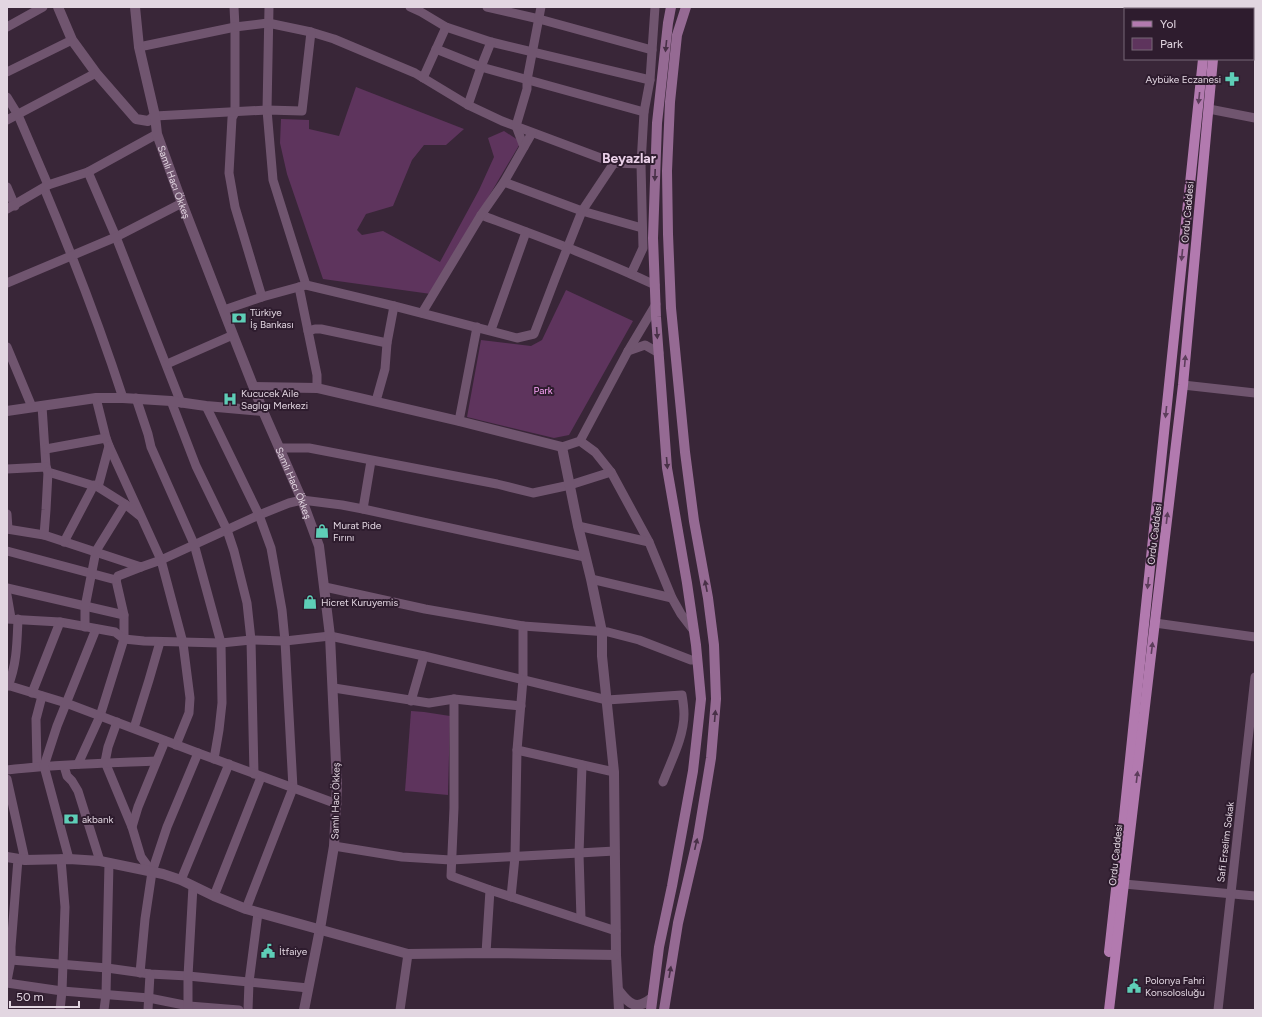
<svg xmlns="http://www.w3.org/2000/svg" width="1262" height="1017" font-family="Figtree,sans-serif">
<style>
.green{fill:#5e345d}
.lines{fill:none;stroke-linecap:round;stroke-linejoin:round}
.minor{stroke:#70556f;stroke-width:9}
.tertiary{stroke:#70556f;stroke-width:10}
.secondary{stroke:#956a93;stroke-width:10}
.primary{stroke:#b27aaf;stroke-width:10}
.oneway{fill:#483047}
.oneway2{fill:#5c3d5b}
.labels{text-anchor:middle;stroke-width:4;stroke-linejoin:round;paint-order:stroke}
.poi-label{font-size:10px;fill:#e2d6e1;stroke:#2e1c2e;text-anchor:start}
.street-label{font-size:10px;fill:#e2d6e1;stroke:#2e1c2e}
.park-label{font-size:10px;fill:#fba4f8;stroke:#2e1c2e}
.district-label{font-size:14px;font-weight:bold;fill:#ead0e8;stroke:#2e1c2e}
</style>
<rect width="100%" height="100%" fill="#392638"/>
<!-- green -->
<g class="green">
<path d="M356,87L464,129L446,145H424L412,160L393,206L366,214L357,230L362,235L383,231L440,262L479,190L494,157L488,138L504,131L521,142L431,294L323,279L287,174L280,143L281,119L309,120V129L339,136Z"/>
<path d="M566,290L633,321L569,435L554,438L467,417L481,340L531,346L542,340Z"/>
<path d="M411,711L424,712L450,716L448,795L405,791Z"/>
</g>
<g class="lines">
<!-- minor -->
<g class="minor">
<path d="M234,7L235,27V112L232,118L229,173L235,207L262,297"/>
<path d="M269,7L267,110L273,180L306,285"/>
<path d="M410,7L421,12L446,27L491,42L650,80"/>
<path d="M487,7L539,19L652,50"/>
<path d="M7,27L43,7"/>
<path d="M139,47L235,27L268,23L311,32L334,39L415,73L468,105L502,121L614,163L641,164"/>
<path d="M436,49L481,67L644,112"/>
<path d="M7,72L72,40"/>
<path d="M423,78L446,27"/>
<path d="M7,97L18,115L48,185"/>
<path d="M468,105L481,67L491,42"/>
<path d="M1209,109L1255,118"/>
<path d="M155,116L267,110L302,111L311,32"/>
<path d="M7,120L96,73"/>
<path d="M524,147L516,126L527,89V80L541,7"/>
<path d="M88,172L116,237L181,403"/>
<path d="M504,182L582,211L642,228"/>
<path d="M7,187L15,206"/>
<path d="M44,188C73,257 100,327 123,398"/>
<path d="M7,209L48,185L88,172L157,134"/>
<path d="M481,215C540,237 598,258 655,285"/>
<path d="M631,274L643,248L641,164L644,112L650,80L655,7"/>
<path d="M7,283L116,237L182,203"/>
<path d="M299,287L317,375V388"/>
<path d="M224,310L262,297L306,285L394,306L517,338L534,334L555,279L582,211L614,163"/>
<path d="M422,313L481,215L504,182L532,133"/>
<path d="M491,330L526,232"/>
<path d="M308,331L315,329H321L387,343"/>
<path d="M7,347L32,407"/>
<path d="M628,351L645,345L659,353"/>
<path d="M167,364L233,335"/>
<path d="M1183,385L1255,393"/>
<path d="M96,398L106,438L109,446L161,560L259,515L289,503L302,500L342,505L363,509L585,557"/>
<path d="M136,398L148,434L151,447L194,544L221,643L222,703L219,730L214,759"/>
<path d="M171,401L196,466L227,530L234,551L247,603L251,640L254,774"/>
<path d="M376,401L385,369L387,343L394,306"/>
<path d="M42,406L46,467"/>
<path d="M206,406L259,515L271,548L282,610L285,641L293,788L246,909"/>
<path d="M459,421L477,327"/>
<path d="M580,441L595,452L611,472L649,542L672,598L681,614L694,631"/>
<path d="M562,447L580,441L628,351L656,304"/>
<path d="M280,448H309L497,484L533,493L570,485L611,472"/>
<path d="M46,449L106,438"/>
<path d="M7,469L46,467L48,472L98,487L125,504L140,516"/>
<path d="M98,487L109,446"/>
<path d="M363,509L371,461"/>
<path d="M7,514L8,529"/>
<path d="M578,526L649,542"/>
<path d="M7,529L44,535L141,567L161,560L183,643L190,698L189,713L176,745"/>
<path d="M44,535L46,510L48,472"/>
<path d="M64,542L94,485"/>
<path d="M7,551L116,580L124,615V639L100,716L78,764"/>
<path d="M591,579L672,598"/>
<path d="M116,580L118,576L141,567"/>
<path d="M325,587L425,609L523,626V679L517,750L515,857L511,897"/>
<path d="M7,588L124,615"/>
<path d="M7,595L11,618"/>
<path d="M7,619L60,622L115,632L124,639L144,641L221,643L251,640L285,641L330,636L424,656L607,700L682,695C683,701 684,708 684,714C684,737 671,761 663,782"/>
<path d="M1155,623L1255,637"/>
<path d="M523,626L608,632L639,640L691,660H697"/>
<path d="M85,627V607L96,551L125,504"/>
<path d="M7,685L66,703L198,753L337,804"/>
<path d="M8,686C17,664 17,642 18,619"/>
<path d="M334,688L429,703L454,699L521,706"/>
<path d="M32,693L60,622"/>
<path d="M454,699V808L451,876L490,890L616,931"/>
<path d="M411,701L424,656"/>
<path d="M117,722L108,747L105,762L132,827L141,857L152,872"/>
<path d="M134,728L149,680L160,642"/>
<path d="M517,750L614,772"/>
<path d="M37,766L36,719L42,696"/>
<path d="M64,766L67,776L72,781L78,791L100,861"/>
<path d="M7,770C56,764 106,763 156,761"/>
<path d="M7,779L25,860"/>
<path d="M132,827L138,807L165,741"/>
<path d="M334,846L402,857L451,860L615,851"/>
<path d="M69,859L44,766L57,726L96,629"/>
<path d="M181,880L229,764"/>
<path d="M1124,884L1255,896"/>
<path d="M214,896L261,777"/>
<path d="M581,919L579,854L582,765"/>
<path d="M486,953L490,890"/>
<path d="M11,960L107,968L150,974L188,976L308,988"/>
<path d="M140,973L145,919L152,872L167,827L198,753"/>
<path d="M7,981L11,960V947L18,859"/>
<path d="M7,983L62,991L149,998L189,1006L239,1010"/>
<path d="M60,1010L62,991L65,907L61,859"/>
<path d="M104,1010L106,994L109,863"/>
<path d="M148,1010L150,974"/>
<path d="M188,1010V976L193,886"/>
<path d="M248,1010L249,982L258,913"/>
<path d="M400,1010L408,954"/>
<path d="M1218,1010L1255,677"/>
</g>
<!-- tertiary -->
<g class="tertiary">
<path d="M58,7L72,40L96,73L136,119L148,121L155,116"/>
<path id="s1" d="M135,7L139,47L155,116L157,134L182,203L235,340L263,411L302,500L319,546L330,636L337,785L334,846L320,929L304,1010"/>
<path d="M254,387L317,388L459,421L562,447L578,526L591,579L602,632V656L614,772L616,955L619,1010"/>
<path d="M7,411L96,398H123L171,401L206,406L263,411"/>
<path d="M7,857L25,860L69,859L100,861L163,874L181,880L214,896L246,909L408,954L486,953L616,955"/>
<path d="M619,991C629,1004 636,1011 652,998"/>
</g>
<!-- secondary -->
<g class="secondary">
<path d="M651,1010L659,947L672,886L693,771L701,699L696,645L687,583L667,468L656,317L653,238L657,123L668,23L671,7"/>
<path d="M664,1010L678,923L698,837L711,758L716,699L714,645L708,598L694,521L685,452L671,308L668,234L667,171L670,102L677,35L686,7"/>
</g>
<!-- primary -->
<g class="primary">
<path d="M1208,9V7"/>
<path d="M1218,9V7"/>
<path d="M1109,952L1123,826L1203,59"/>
<path d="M1109,1010L1183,385L1213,59"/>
</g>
</g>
<!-- one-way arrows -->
<defs><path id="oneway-solid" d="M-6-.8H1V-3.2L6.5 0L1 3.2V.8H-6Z"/></defs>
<g class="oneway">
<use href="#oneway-solid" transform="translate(666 46) rotate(96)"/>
<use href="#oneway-solid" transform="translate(655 175) rotate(92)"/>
<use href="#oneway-solid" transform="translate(657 333) rotate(86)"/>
<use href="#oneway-solid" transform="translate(667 463) rotate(85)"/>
<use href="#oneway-solid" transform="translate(706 586) rotate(-101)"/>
<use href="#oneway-solid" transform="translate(715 716) rotate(-85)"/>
<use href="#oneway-solid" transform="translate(696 844) rotate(-77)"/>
<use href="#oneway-solid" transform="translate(670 972) rotate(-80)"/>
</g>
<g class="oneway2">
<use href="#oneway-solid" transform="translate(1199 98) rotate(96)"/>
<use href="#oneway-solid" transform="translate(1182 255) rotate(96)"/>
<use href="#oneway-solid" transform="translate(1185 361) rotate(-85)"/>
<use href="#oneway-solid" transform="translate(1166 412) rotate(96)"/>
<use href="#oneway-solid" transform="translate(1167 518) rotate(-83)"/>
<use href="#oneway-solid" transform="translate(1148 583) rotate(96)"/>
<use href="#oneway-solid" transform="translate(1152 648) rotate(-83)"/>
<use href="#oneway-solid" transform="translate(1137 777) rotate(-83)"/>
</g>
<!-- icons -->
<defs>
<symbol id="pharmacy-bare" viewBox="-9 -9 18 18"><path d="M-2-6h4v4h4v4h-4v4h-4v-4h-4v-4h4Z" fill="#5eceb7" stroke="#2e1c2e" stroke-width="2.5" paint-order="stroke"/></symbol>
<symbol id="bank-bare" viewBox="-9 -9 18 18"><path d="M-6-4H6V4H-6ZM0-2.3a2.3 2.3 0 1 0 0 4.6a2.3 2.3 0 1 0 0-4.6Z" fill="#5eceb7" stroke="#2e1c2e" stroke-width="2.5" paint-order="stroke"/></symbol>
<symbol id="hospital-bare" viewBox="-9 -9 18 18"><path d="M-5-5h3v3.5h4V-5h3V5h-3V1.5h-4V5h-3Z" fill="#5eceb7" stroke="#2e1c2e" stroke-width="2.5" paint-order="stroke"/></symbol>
<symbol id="shop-bare" viewBox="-9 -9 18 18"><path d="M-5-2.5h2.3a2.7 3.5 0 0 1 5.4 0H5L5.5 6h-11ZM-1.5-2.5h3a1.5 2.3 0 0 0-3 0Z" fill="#5eceb7" stroke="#2e1c2e" stroke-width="2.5" paint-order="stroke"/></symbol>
<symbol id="civic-bare" viewBox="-9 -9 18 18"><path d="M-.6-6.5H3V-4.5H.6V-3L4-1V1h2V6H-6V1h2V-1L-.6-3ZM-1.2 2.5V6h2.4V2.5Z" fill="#5eceb7" stroke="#2e1c2e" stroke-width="2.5" paint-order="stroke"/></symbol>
</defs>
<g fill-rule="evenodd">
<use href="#pharmacy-bare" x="1222" y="69" width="20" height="20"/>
<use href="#bank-bare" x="229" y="308" width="20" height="20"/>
<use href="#hospital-bare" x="220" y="389" width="20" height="20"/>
<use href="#shop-bare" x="312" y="521" width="20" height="20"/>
<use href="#shop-bare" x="300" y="592" width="20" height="20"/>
<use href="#bank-bare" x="61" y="809" width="20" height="20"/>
<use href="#civic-bare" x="258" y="941" width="20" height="20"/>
<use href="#civic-bare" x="1124" y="976" width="20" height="20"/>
</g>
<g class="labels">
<!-- poi labels -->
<g class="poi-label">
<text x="1221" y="83" text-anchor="end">Aybüke Eczanesi</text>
<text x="250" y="316">Türkiye<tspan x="250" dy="12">İş Bankası</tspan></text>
<text x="241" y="397">Kucucek Aile<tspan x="241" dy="12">Saglıgı Merkezi</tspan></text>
<text x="333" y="529">Murat Pide<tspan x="333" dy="12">Fırını</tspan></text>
<text x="321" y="606">Hicret Kuruyemis</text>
<text x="82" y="823">akbank</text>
<text x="279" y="955">İtfaiye</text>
<text x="1145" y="984">Polonya Fahri<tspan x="1145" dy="12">Konsolosluğu</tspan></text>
</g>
<!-- street labels -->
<g class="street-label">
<text dy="4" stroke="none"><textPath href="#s1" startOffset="180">Samlı Hacı Ökkeş</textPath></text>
<text transform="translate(1187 212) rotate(-85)" y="4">Ordu Caddesi</text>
<text dy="4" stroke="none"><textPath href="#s1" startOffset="504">Samlı Hacı Ökkeş</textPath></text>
<text transform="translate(1154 534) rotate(-83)" y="4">Ordu Caddesi</text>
<text transform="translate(335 801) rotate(-89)" y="4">Samlı Hacı Ökkeş</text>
<text transform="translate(1225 842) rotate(-83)" y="4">Safi Erselim Sokak</text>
<text transform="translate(1115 855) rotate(-84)" y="4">Ordu Caddesi</text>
</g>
<!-- park labels -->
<g class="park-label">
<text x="543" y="394">Park</text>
</g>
<!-- district labels -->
<g class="district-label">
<text x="629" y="163">Beyazlar</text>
</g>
</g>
<!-- border -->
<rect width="1262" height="1017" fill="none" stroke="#e2d6e1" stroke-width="16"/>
<!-- legend -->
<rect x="1124" y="8" width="130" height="52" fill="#2e1c2e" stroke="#766676"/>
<rect x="1132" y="21" width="20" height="6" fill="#b27aaf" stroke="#766676"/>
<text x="1160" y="28" font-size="12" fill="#e2d6e1">Yol</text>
<rect x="1132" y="38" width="20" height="12" fill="#5e345d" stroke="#766676"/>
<text x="1160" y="48" font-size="12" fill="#e2d6e1">Park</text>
<!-- scale -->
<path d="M10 1001v6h69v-6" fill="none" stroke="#e2d6e1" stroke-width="2"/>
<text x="16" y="1001" font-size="12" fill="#e2d6e1" stroke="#2e1c2e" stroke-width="3" paint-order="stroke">50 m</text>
</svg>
